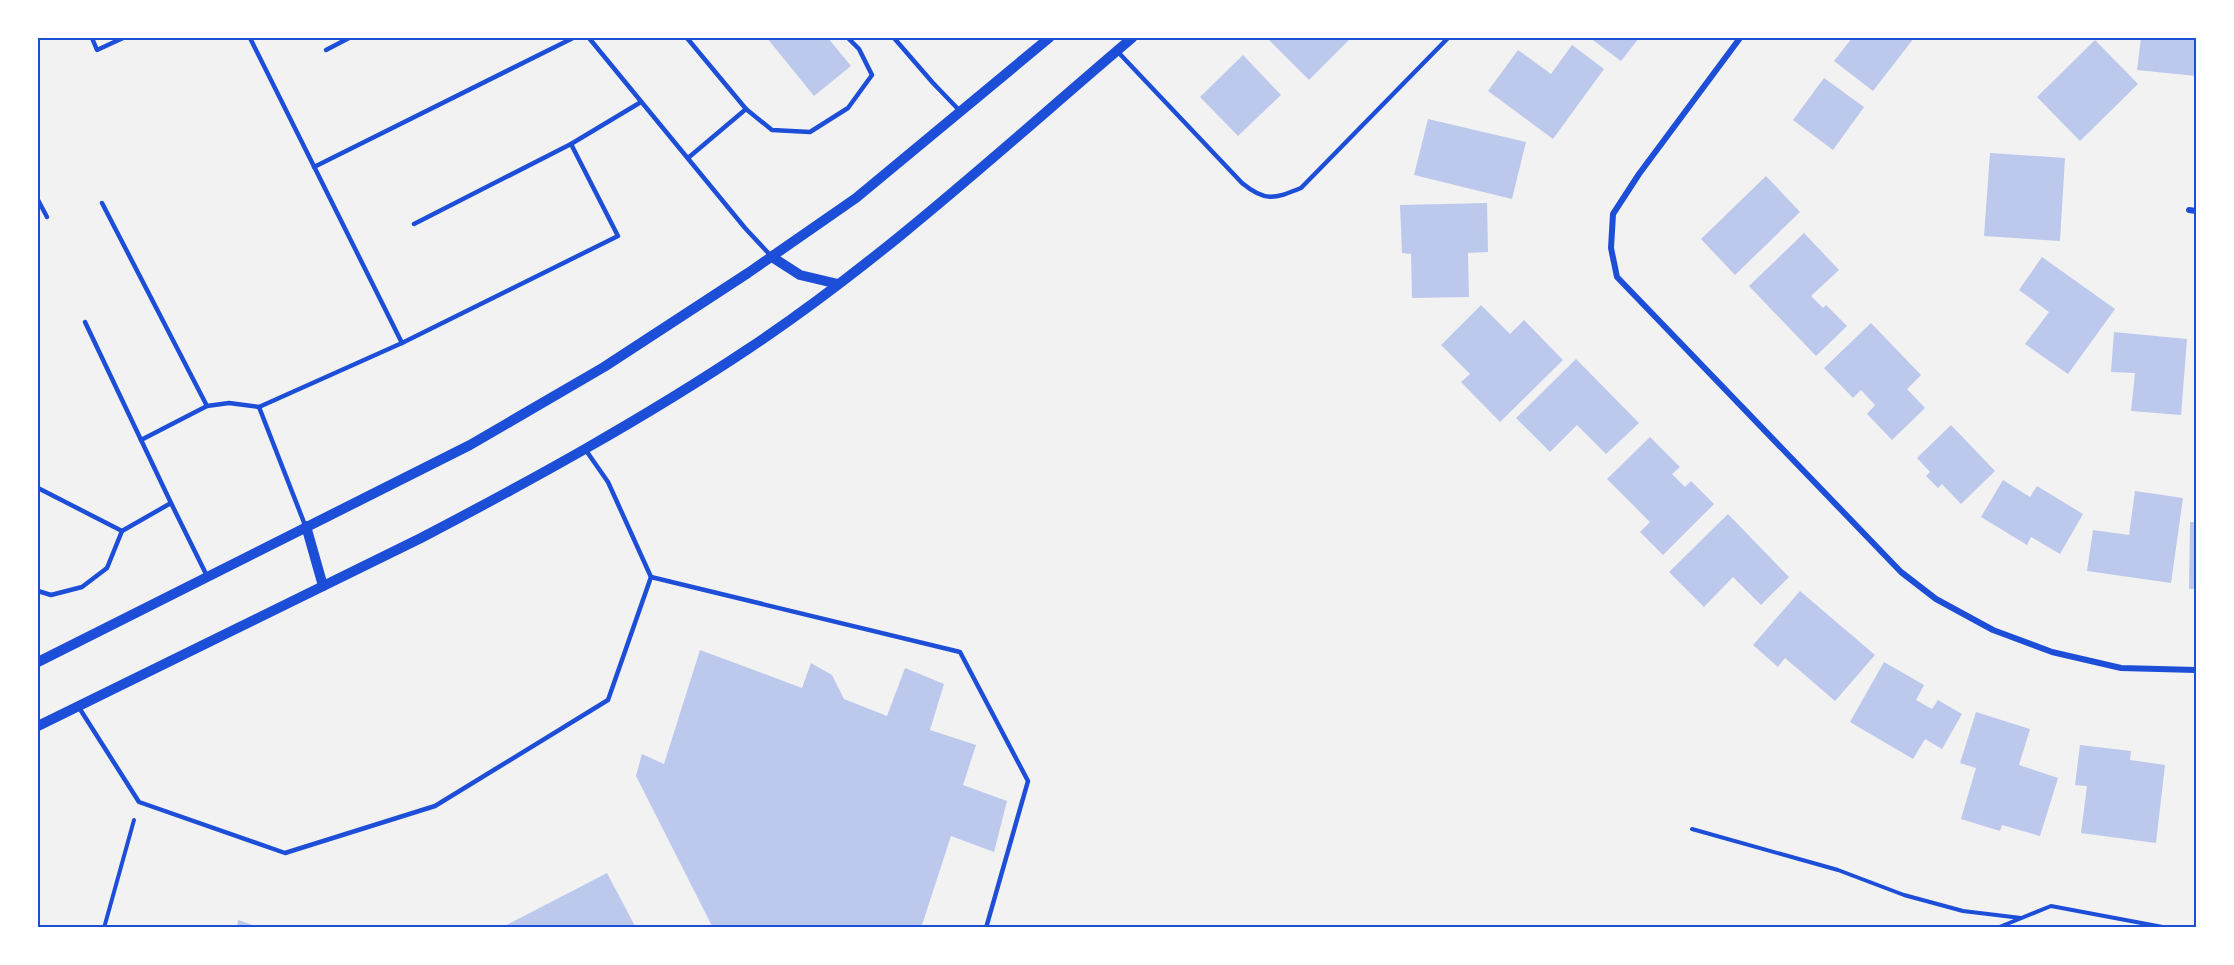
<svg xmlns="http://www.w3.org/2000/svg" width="2234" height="965" font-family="'Fira Sans',sans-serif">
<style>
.building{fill:#bdc9ec}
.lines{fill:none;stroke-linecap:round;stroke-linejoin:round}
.path{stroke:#1d4ed8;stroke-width:4}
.service{stroke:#1d4ed8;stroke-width:4.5}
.minor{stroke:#1d4ed8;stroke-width:6}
.tertiary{stroke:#1d4ed8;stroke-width:10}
.neatline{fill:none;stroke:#1d4ed8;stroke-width:2}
</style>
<rect width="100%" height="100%" fill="#f2f2f2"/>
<!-- building -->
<g class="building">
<path d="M767,38H828L851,66L814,96Z"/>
<path d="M1267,38H1351L1309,80Z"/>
<path d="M1590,38H1639L1621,61Z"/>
<path d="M1852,38H1914L1873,91L1834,61Z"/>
<path d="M2141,38H2196V76L2137,70Z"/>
<path d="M2095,40L2138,84L2080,141L2037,97Z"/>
<path d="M1572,45L1604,69L1553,139L1488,91L1518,50L1551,74Z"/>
<path d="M1243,55L1281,95L1238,136L1200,97Z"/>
<path d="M1824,78L1864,107L1833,150L1793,120Z"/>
<path d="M1428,119L1526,142L1512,199L1414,175Z"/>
<path d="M1990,153L2065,158L2060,241L1984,236Z"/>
<path d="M1766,176L1800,212L1735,275L1701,239Z"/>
<path d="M1487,203L1488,252L1468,253L1469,297L1412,298L1411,254L1402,253L1400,205Z"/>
<path d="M1804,233L1839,270L1811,296L1823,308L1826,305L1847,326L1816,356L1749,286Z"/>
<path d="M2042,257L2115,309L2068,374L2025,344L2049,312L2019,290Z"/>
<path d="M1481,305L1510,334L1524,320L1563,360L1500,422L1461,382L1470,374L1441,345Z"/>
<path d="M1871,323L1921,375L1907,389L1925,408L1892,440L1867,414L1875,405L1861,390L1853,398L1824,368Z"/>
<path d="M2114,332L2187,339L2181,415L2131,411L2135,373L2111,372Z"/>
<path d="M1576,359L1639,423L1606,454L1577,425L1550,452L1516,418Z"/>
<path d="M1951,425L1995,471L1961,504L1942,484L1938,488L1926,476L1930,472L1917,458Z"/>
<path d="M1650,437L1680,467L1672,474L1685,487L1691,481L1714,504L1663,555L1640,532L1650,522L1607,479Z"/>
<path d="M2003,480L2030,497L2037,486L2083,514L2060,554L2031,537L2027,545L1981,517Z"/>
<path d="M2135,491L2183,498L2171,583L2087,571L2093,530L2129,535Z"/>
<path d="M1728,514L1789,577L1761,605L1733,577L1704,607L1669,572Z"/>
<path d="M2190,522H2196V589H2189Z"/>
<path d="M1800,591L1875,655L1835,701L1785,658L1778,667L1753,645Z"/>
<path d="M700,650L802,688L811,663L832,675L844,699L887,716L905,668L944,684L930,730L976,745L963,785L1007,801L994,852L951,836L921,928H713L636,776L642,754L664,764Z"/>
<path d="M1884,662L1924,685L1916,700L1932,709L1938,700L1962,714L1942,749L1925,739L1913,759L1850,722Z"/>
<path d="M1976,712L2030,729L2019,765L2058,778L2040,836L2002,825L2000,831L1961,819L1976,768L1960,763Z"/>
<path d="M2080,745L2131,751L2130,760L2165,765L2156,843L2081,833L2087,786L2075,785Z"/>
<path d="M607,873L636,928H501Z"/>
<path d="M238,920L258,927V928H237Z"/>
</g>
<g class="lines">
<!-- path -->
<g class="path">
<path d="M1692,829L1838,870L1904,895L1963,911L2021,918"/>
<path d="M104,928L134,820"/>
<path d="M1997,928L2051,906L2168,928"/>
</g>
<!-- service -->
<g class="service">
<path d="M92,38L97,50L123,38"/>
<path d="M250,38L402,343L259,407L305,525"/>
<path d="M589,38L745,228L772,257"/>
<path d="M687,38L746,109L772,130L810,132L848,108L872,75L859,49L848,38"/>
<path d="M894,38L933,83L959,110"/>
<path d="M326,50L349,38"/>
<path d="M1118,52L1242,183C1265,202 1274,199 1301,188L1448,38"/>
<path d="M688,158L746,109"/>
<path d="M314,167L573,38"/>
<path d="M38,200L47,217"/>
<path d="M102,203L207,406"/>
<path d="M414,224L571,144"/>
<path d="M85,322L171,503"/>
<path d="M402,343L618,236L571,144L641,102"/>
<path d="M141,440L207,406L229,403L259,407"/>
<path d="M38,488L122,531L171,503L207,576"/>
<path d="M651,577L960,652L1028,781L986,928"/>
<path d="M38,591L51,595L82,587L107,568L122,531"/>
<path d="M78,706L139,802L285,853L435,806L608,700L651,577L608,482L585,449"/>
</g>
<!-- minor -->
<g class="minor">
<path d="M1740,38L1639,174L1613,214L1611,248L1617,277L1901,572L1936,599L1993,630L2052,652L2121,668L2196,670"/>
<path d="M2189,210L2196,211"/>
</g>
<!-- tertiary -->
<g class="tertiary">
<path d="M772,257L800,275L838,284"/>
<path d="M306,526L323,586"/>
<path d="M38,662L470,445L604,367L748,273L856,198L1049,38"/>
<path d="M38,726L421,538C532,480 643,419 748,349C885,258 1007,144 1132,38"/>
</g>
</g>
<!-- border -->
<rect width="2234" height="965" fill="none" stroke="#ffffff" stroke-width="78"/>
<rect x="39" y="39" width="2156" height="887" class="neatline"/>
</svg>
